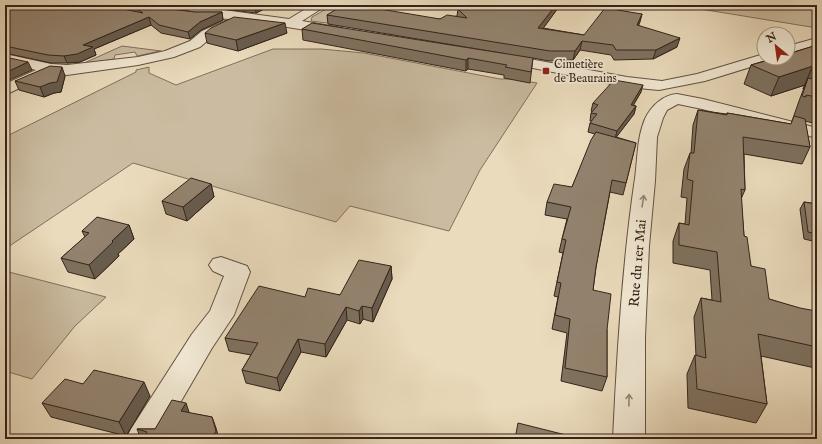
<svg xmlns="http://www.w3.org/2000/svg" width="822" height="444" font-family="'IM FELL English',serif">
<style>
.green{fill:#cbbca1;stroke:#80705e}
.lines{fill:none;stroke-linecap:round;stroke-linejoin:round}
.minor-casing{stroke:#625143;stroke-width:2}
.minor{fill:#f1e8d3;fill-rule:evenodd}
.wall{fill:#7e715f;stroke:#34231b}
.shaded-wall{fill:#675c4e;stroke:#34231b}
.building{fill:#93836f;stroke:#34231b}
.oneway{stroke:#928677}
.poi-dot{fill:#8f2418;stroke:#f1e8d3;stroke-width:1.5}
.labels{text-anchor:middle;stroke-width:3.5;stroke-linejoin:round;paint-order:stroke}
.far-poi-label{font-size:12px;fill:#34231b;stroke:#f1e8d3;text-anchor:start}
.street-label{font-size:14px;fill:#34231b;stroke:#f1e8d3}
</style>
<rect width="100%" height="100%" fill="#eadbbc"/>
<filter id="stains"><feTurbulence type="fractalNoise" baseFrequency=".005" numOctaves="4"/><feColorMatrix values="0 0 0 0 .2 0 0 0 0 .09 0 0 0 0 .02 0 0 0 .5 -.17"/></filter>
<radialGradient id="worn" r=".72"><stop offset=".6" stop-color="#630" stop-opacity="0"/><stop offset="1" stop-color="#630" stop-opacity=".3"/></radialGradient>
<!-- green -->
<g class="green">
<path d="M333,5H357L327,23L311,21L312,17Z"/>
<path d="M676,5H817V28Z"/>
<path d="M122,46L161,51L137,56L135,52L115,55L114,59L82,64Z"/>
<path d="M273,49H321L364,53L500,79H513L537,83L480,170L449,231L350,206L336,222L133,163L5,249V137L136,72V70L149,67V73L176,85Z"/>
<path d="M5,271L106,297L75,326L32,379L5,371Z"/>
</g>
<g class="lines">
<defs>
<g id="minor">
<path d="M312,5H327L302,21L342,28L344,31L342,34L337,35L236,19L238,22L237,25L212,37L200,47L174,57L138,65L67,75L51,73L5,95V84L36,70L5,62V54L51,64L67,65L138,57L165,51L190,41L202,31L230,19L192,17L188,16L186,13L188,10H224L289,19Z"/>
<path d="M817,38V46L788,55V46Z"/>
<path d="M503,54L627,77L662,81L697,74L764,54V58H772L770,61L705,81L659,90L627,87L498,61L496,58L498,55Z"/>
<path d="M677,94L703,99L817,128V138L702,109L678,104L667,110L663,118L657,137L655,181L649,246L645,337V439H613C617,354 622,269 634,185C638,163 636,140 645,119C651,106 663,95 677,94Z"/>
<path d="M221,257L247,266L250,272L234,315L212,348L159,439H126L131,429L192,334L210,311L224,276L213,271L209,265L213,259Z"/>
</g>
</defs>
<!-- minor casing -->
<use href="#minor" class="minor-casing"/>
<!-- minor -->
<use href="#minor" class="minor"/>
</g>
<!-- wall -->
<g class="wall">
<path d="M5,5L133,11L131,5H139L195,12H222L223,20L201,30L190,39L161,33L151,25L94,49L96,55L80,62L67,63H51L5,53Z"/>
<path d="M169,5H272L256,13L224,9L197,8Z"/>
<path d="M558,8L543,28L584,35L642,14L638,25L677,47L653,59L614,60L611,55L580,50L573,60L549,61L533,58L530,83L504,78V75L468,69L466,71L303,40L302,29L507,54L328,24L327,15L440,19L457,16L458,9Z"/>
<path d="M205,33H287L238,51L207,43Z"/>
<path d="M817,45V124L805,121L810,147L802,164L744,154L745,190L741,199L744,236L751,266L769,299L817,314V364L815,368L761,356L767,404L756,423L688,408L687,374L695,355L696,356L694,317L701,298L712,300L710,270L673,263V241L679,223L685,224L687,198L681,197L684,169L690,153H691L693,125L698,110L726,114L727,113L791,124L799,101L804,88L803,89L805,85L771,96L744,84L751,65Z"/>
<path d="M65,76L61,92L54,93L44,97L19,90L15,81Z"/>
<path d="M641,92L633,105L636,106L634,114L616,137L636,143L623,195L610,192L596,267L593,290L607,330V377L602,391L561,381L567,333L552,329L558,297L554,296L563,253L559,252L562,239L567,219L545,215L547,202L572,187L595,134L588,132L590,123L592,121H590L591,113L592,112L591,111L593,103Z"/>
<path d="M211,184L214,197L187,221L166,214L162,201Z"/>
<path d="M804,202L817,204V242L804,239L800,209Z"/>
<path d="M129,225L134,239L118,254L119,256L95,279L68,272L61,258L85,237L82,231Z"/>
<path d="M391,266L392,279L373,322L363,319L360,324L347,320L326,357L301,352L280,391L246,383L242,370L251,355L229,351L225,338L305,297L340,295Z"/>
<path d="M83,384L150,396L126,436L51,417L42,403Z"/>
<path d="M189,413L212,417L219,439H141L137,429H155Z"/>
</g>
<!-- shaded-wall -->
<g class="shaded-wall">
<path d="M257,5H272L256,13L255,6Z"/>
<path d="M556,5H559L558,8L537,37L538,28Z"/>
<path d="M222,12L223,20L201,30L190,39L188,32L200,22Z"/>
<path d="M642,14L640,22L635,34L637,25Z"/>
<path d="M149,17L151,25L94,49L96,55L80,62L67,63L64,56L83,45Z"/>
<path d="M285,23L287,33L238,51L236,40Z"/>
<path d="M680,38L677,47L653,59L656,50Z"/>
<path d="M582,41L580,50L573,60L575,51Z"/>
<path d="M468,58V69L466,71V60Z"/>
<path d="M28,62L32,70L5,82V73Z"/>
<path d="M813,66L805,85L771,96L779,77Z"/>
<path d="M62,67L65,76L61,92L54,93L44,97L40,87Z"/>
<path d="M817,68V84L808,78L804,88L803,89L811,70Z"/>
<path d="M643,85L641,92L629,113L631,105Z"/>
<path d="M636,106L634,114L615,139L617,131Z"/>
<path d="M211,184L214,197L187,221L183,207Z"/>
<path d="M129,225L134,239L118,254L119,256L95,279L89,265L112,241Z"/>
<path d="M391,266L392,279L373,322L372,308Z"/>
<path d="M362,306L363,319L360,324L359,311Z"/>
<path d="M346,307L347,320L326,357L325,344Z"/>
<path d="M298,339L301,352L280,391L277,378Z"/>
<path d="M144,382L150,396L126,436L119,422Z"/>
<path d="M186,403L190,415L181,411Z"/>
<path d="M212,417L216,428L219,439H212Z"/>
</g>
<!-- building -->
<g class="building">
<path d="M5,5H103L143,13L132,5H139L195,12H222L200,22L188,32L159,25L149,17L83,45L93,47L77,54L64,56L48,55L5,46Z"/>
<path d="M343,5H356L440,19L447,15L467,18L458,9L466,5H556L538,28L584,35L605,8L642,14L637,25L680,38L656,50H616L613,45L582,41L575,51H550L327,15Z"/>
<path d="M234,17L285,23L236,40L205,33L211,28Z"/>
<path d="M312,23L533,58L531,72L505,67L507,65L468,58L466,60L302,29Z"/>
<path d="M817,45V68L811,70L813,66L779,77L751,65L776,58H788V54Z"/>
<path d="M5,57L28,62L5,73Z"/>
<path d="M50,66L62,67L57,82L50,83L40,87L15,81Z"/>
<path d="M808,78L817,80V97L806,95V97L802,96Z"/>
<path d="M614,80L643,85L631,105L636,106L617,131L590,123L597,114L591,113L598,105L593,103Z"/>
<path d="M698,110L727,115V113L791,124L794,116L805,119L810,147L743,137L745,190L741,189L744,236L747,237L751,266L765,269L769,299L800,308L816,311L817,314V347L758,334L767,404L697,389L695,355L706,358L701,298L721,302L717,252L679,245V223L689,225L693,181L687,179L690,153H694Z"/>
<path d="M596,132L636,143L626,183L612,180L596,267L593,290L611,294L607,330V377L565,368L570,319L555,315L561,283L557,282L566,240L562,239L571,207L547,202L554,184L572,187L591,140Z"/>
<path d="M191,178L211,184L183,207L162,201Z"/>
<path d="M804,202L817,204V234L808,232Z"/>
<path d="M97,217L129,225L112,241L113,242L89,265L61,258L89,233L82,231Z"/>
<path d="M359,260L391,266L372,308L362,306L359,311L346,307L325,344L298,339L277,378L242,370L258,343L225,338L259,286L305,297L308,288L340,295Z"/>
<path d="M94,370L144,382L119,422L42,403L65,379L83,384Z"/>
<path d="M172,400L186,403L181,411L212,417L216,431L212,439H186L169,436L167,439H143L147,432L137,429H155Z"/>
<path d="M518,423L570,436V439H515Z"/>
</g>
<!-- one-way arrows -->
<defs><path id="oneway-shaft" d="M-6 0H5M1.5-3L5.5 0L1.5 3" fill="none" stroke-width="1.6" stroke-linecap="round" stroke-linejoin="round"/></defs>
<g class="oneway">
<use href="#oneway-shaft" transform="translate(643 201) rotate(-81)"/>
<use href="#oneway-shaft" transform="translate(629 400) rotate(-89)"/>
</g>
<!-- markers -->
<rect class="poi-dot" x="542" y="67" width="8" height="8" rx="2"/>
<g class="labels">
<!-- far-poi labels -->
<g class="far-poi-label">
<text x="554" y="68">Cimetière<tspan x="554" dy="14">de Beaurains</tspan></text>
</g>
<!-- street labels -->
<g class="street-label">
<text transform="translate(637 263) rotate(-85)" y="5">Rue du 1er Mai</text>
</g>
</g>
<!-- margin -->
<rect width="822" height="444" fill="none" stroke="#eadbbc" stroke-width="20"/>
<rect x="6" y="6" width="810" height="432" fill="none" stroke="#34231b" stroke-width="2"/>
<rect x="10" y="10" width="802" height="424" fill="none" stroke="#34231b"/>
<!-- north arrow -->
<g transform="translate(776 46) rotate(331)"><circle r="19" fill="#f1e8d3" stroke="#a59989"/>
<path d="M0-3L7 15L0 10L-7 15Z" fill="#8f2418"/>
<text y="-6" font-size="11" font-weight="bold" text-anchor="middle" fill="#34231b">N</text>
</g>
<rect width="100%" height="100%" filter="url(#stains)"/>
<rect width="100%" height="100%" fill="url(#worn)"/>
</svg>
